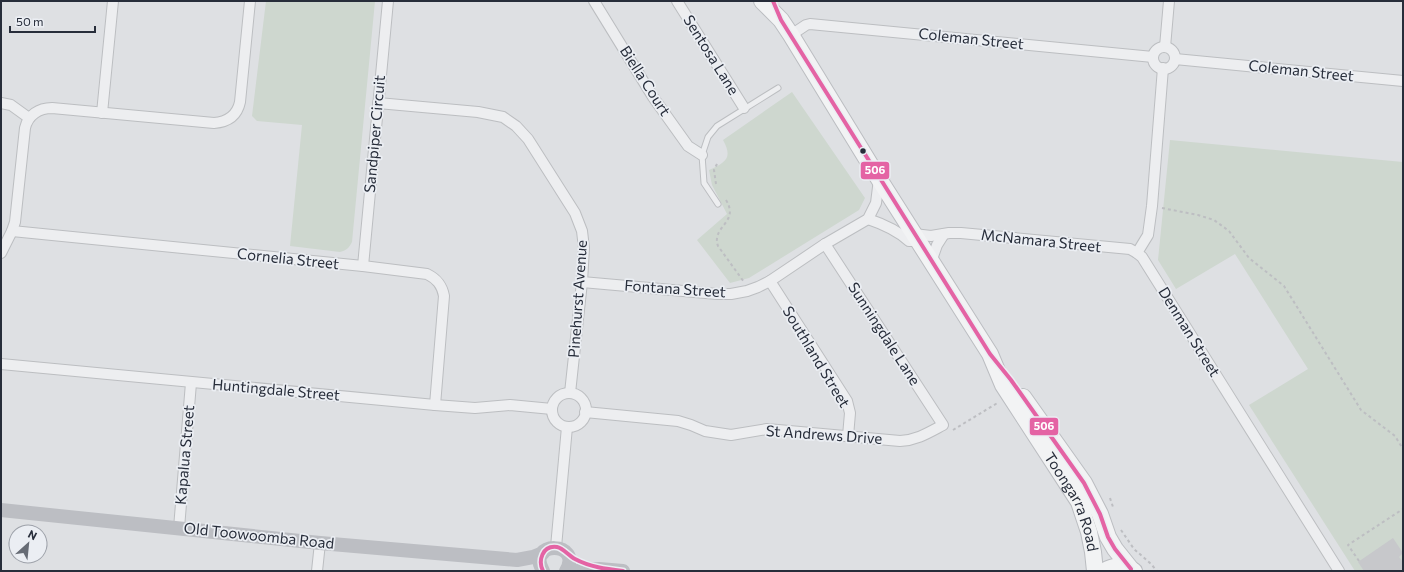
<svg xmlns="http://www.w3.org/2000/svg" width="1404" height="572" font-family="Commissioner,sans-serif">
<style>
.green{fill:#ced7cf}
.building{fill:#c7c8cb}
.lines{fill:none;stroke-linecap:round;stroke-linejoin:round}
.lane-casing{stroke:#bcbec1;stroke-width:7}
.street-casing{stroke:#bcbec1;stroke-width:12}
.primary-casing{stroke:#bbbdc1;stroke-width:18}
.path{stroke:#bdbec2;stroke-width:2;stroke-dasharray:3 3;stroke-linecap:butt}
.lane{stroke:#edeef0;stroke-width:5}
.street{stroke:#edeef0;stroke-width:10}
.secondary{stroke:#bcbec3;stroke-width:14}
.primary{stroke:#f2f3f4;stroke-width:16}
.bus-1-casing{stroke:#ebeef3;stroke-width:7}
.bus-1{stroke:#e463a4;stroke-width:4}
.bus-dot{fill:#272d3a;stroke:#ebeef3;stroke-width:1.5}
.labels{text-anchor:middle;stroke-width:3.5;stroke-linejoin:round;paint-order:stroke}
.street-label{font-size:15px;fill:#272d3a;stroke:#ebeef3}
.line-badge{stroke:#ebeef3;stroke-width:1.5}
.badge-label{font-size:11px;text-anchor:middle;font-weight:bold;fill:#fff}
</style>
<rect width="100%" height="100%" fill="#dee0e3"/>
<!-- green -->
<g class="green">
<path d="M266,1H375L352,242C349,248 347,250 340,252L290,246L302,125L257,121L252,116Z"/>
<path d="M792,92L865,198L859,210L749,278L730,283L697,240L727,214L712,185L709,170C726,162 733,158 723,140Z"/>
<path d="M1170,140L1403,162V571H1355L1249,405L1308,369L1235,254L1176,289L1158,260Z"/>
</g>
<!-- building -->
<path class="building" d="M1393,538L1403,553L1399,557L1403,562V569L1400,571H1364L1358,562Z"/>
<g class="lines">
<defs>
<path id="lane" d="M718,204L704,183L702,155L708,137L717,126L778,88"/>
<g id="street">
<path d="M594,1L653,97L688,146L702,155"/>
<path d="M677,1L744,108"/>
<path d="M791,35L806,25L810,24L1153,57"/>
<path d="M1165,47L1169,1"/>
<circle cx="1164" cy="58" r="11"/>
<path d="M1175,59L1403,81"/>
<path d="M1,103L11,105L29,118"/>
<path d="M378,103L478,112L503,117L516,126L528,139L575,213L582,231L584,248L582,282L570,393"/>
<path d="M102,113L113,1"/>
<path d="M868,219C883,224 897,230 909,241H918"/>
<path d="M12,231L363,266L427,274C437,279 442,285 444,296L435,405"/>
<path d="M914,234L931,236L949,233H961L1130,249L1137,253L1142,257L1339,571"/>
<path d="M1,253L12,231L15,222L25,128C28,115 39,108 52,108L214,123C227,122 237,116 240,102L250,1"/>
<path d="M1137,253L1148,235L1152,206L1163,68"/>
<path d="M931,262L937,245L944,234"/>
<path d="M363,266L388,1"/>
<path d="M770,281L847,401L850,413L848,436"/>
<path d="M582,282L717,294H731L747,291L758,287L770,281L825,244L868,219L876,203L879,179"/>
<path d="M1,364L435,405L475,408L510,405L552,409"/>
<circle cx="569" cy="410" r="17"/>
<path d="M585,412L678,421L691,425L705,431L731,435L767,429L900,441C917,440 928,433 943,425L825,244"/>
<path d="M179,528L191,383"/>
<path d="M556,547L567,427"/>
<path d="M317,571L320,543"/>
</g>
<g id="primary">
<path id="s1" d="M762,1L781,20L791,35L879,179L990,354L1003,385L1079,502L1089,532L1093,552L1095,571"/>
<path d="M1023,397L1084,483L1100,514L1108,537L1115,549L1131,569"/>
<path d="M1104,571C1114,565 1124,565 1134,571"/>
</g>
</defs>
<!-- lane casing -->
<use href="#lane" class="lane-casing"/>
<!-- street casing -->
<use href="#street" class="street-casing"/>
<!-- primary casing -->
<use href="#primary" class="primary-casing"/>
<!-- path -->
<g class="path">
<path d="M716,184L714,170L717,164"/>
<path d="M726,200C740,223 711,226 718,246L744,282"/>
<path d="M1162,208L1198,215L1214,220L1229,231L1249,258L1284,286L1361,410L1395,436L1403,449"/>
<path d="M953,430L999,402"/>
<path d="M1110,498L1113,507"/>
<path d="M1121,530L1134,549L1151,564L1157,571"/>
<path d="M1359,561L1348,545L1403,509"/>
</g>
<!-- lane -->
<use href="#lane" class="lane"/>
<!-- street -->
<use href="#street" class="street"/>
<!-- secondary -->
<g class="secondary">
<path d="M1,510L320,543L517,560L533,557L543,553"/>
<path d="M543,571C525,540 584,541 566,571"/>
<path d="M577,571L599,569L623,571"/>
</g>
<!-- primary -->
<use href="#primary" class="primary"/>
<defs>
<g id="bus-1">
<path d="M773,1L781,20L990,354L1011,380L1084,483L1100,514L1108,537L1115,549L1131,569"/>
<path d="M543,571C538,561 542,545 557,547C563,548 569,556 575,559C590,567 606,569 623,571"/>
</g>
</defs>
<!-- bus-1 casing -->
<use href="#bus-1" class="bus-1-casing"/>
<!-- bus-1 -->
<use href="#bus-1" class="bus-1"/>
</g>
<!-- markers -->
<circle class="bus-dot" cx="863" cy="151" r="3.5"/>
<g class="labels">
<!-- street labels -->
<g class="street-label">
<text transform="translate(971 39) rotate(6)" y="5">Coleman Street</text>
<text transform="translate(711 55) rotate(58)" y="5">Sentosa Lane</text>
<text transform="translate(1301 71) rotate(6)" y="5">Coleman Street</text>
<text transform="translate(645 81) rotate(57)" y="5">Biella Court</text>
<text transform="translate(375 134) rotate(-85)" y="5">Sandpiper Circuit</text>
<text transform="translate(1041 241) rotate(6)" y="5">McNamara Street</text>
<text transform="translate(288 259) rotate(6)" y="5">Cornelia Street</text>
<text transform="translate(675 289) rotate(4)" y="5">Fontana Street</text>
<text transform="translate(578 299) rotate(-86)" y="5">Pinehurst Avenue</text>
<text transform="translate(1189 332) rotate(58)" y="5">Denman Street</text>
<text transform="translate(884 334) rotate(57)" y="5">Sunningdale Lane</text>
<text transform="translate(816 357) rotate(59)" y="5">Southland Street</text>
<text transform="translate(276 390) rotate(5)" y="5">Huntingdale Street</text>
<text transform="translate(824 435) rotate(4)" y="5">St Andrews Drive</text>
<text transform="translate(185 455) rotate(-85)" y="5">Kapalua Street</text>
<text dy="5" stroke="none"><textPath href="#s1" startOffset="591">Toongarra Road</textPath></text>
<text transform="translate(259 536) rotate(6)" y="5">Old Toowoomba Road</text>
</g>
</g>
<g class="line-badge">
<rect x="860" y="161" width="30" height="19" rx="4" fill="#e463a4"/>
<rect x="1029" y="417" width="30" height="19" rx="4" fill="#e463a4"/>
</g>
<g class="badge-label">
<text x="875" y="174">506</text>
<text x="1044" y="430">506</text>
</g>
<!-- border -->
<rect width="1404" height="572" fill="none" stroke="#272d3a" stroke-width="4"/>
<!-- north arrow -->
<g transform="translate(28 544) rotate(27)"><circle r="19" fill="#ebeef3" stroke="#9da1a9"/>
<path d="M0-3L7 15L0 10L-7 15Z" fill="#676c75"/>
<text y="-6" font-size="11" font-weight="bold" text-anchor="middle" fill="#272d3a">N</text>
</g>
<!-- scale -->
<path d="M10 26v6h85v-6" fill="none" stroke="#272d3a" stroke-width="2"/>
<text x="16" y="26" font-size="12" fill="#272d3a" stroke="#ebeef3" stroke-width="3" paint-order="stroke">50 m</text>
</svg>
